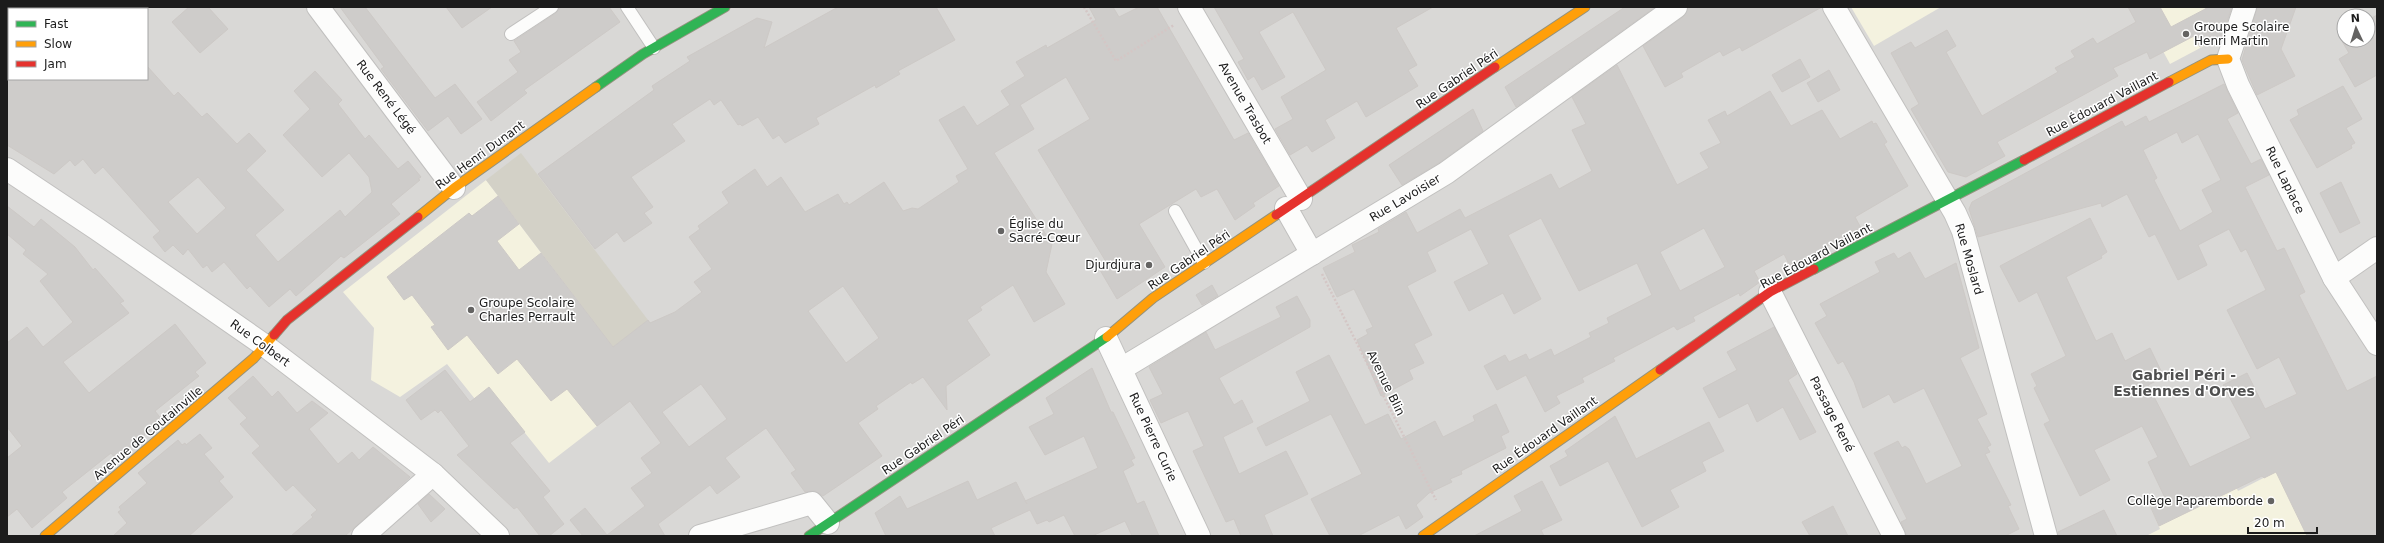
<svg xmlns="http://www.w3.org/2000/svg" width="2384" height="543" font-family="'DejaVu Sans',sans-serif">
<rect width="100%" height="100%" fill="#eae8e5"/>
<path fill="#d9d8d6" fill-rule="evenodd" d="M7,7H2377V536H7ZM9,9H147V79H9ZM2344,16H2368V40H2344Z"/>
<g fill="#f4f2df">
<path d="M1851,7H1941L1874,46Z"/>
<path d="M2139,7H2204L2221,37L2170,64Z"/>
<path d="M486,180L616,352L597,426L549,463L489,388L475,399L447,364L400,397L371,380L374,328L343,292Z"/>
<path d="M2283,468L2377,536H2146L2160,529L2151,508L2228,470L2238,491Z"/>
</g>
<path fill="#d3d1c7" d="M521,153L648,320L613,347L486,180Z"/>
<g fill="#ceccca" stroke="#cdc9c6" fill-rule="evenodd">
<path d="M189,7H208L228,29L200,53L172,22Z"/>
<path d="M340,7H365L435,98L455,84L482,119L461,134L448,116L428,131L381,69L384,67Z"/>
<path d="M446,7H492L462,28Z"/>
<path d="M561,7H609L620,22L524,90L527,93L491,121L477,102L518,72L509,60L521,52L514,41L556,13Z"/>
<path d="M838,7H936L955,40L898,71L900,74L876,88L875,85L816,118L819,124L785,143L779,135L773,139L758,117L742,126L740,124L738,125L721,100L714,105L710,99L672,124L685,141L631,177L653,207L644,213L652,223L624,242L617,232L595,249L538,174L654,90L652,86L690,61L687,57L757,18L772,22L764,48Z"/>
<path d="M1089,7H1113L1119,17L1139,7H1157L1234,140L1248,133L1279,186L1253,203L1255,206L1235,220L1217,189L1201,197L1196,189L1139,224L1165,267L1117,299L1100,270L1108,265L1038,150L1090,119L1066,77L1020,105L1034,129L994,153L1052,244L1046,272L1065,304L1034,322L1013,285L980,307L982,310L967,320L990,355L946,386L947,410L923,377L912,384L911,382L876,406L878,409L858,423L882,456L823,496L815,491L805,492L791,473L796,470L766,428L725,458L740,477L717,494L710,485L658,524L665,536H583L570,520L585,508L607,535L645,506L631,488L652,473L641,458L661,443L630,401L597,426L567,389L551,401L517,359L498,374L467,335L448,350L431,327L435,325L412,295L404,300L387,277L469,213L472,216L498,196L519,224L497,241L519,270L541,253L613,347L648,320L650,323L675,312L702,292L694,282L712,269L689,237L700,229L698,226L729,203L722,192L755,169L767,187L781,177L805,212L838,194L844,204L847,202L849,205L884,182L903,211L912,208L918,209L959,182L956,176L968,169L939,120L964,106L977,126L1010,105L1001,91L1025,76L1016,62L1046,45L1047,48L1096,20ZM843,286L879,338L846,363L808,311ZM701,384L727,419L689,447L662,412Z"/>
<path d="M1214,7H1433L1396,28L1417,65L1408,70L1418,86L1366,117L1357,101L1325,120L1335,138L1312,152L1307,145L1290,155L1275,129L1293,119L1281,97L1326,70L1293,12L1259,32L1285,77L1262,90L1254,76L1248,80L1238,62L1244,59Z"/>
<path d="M1625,7H1655L1516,107L1505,87Z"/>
<path d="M1688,7H1822L1742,51L1740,47L1723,56L1720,51L1681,73L1683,77L1665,87L1643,46L1683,17Z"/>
<path d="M2128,7H2160L2171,27L2209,7H2232L2222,36L2200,47L2194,36L2150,59L2147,52L2113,68L2118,76L1997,142L2005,156L1966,177L1948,172L1911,109L1919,104L1891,53L1911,42L1915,48L1947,30L1956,46L1946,52L1982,116L2058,72L2055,68L2075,57L2071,51L2093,38L2097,44L2136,22Z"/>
<path d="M2257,7H2296L2281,49L2295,76L2257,95L2242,60Z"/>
<path d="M2377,15V75L2355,87L2339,59L2349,53L2339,36L2344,33V40H2368V20Z"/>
<path d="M1800,59L1810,77L1782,92L1772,75Z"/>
<path d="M1617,65L1677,185L1709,168L1700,153L1721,143L1708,120L1725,111L1727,116L1770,91L1791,126L1822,110L1840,139L1872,121L1873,124L1876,123L1887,142L1884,144L1908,186L1855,217L1861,228L1790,266L1784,254L1754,271L1760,282L1740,296L1739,293L1693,317L1695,321L1677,330L1674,326L1613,358L1615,361L1582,378L1584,382L1556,396L1560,403L1545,412L1526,375L1497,390L1484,366L1505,355L1509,362L1526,354L1529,360L1551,349L1554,356L1591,337L1589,333L1609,323L1607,318L1652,295L1637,263L1579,291L1541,218L1508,235L1541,299L1514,314L1503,293L1469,311L1454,282L1489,264L1471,229L1427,252L1436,271L1407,286L1432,335L1414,344L1424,363L1409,370L1413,379L1381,396L1357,340L1368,334L1366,330L1373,327L1354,289L1337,297L1323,268L1355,252L1352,245L1379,232L1378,229L1406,212L1417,233L1460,209L1465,218L1551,174L1559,189L1592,171L1572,130L1586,124L1572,97ZM1704,228L1725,267L1680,291L1660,252Z"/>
<path d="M147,66L174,96L178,92L202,117L207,113L237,144L249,133L266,151L246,170L284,210L255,235L278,262L340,210L345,217L372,192L369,177L349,153L322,177L283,135L310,109L294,91L315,71L342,100L338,104L365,139L369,135L398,169L408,161L421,177L418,179L420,180L391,204L400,214L344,258L341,256L296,296L290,289L269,307L250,286L247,289L224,262L212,272L207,265L203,268L188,249L183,255L173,245L165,252L153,237L160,231L103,167L95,174L83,159L75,166L70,160L54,174L7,145V79H147ZM198,177L226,208L197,234L168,202Z"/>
<path d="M1829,70L1840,90L1818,102L1807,83Z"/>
<path d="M2224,84L2238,113L2227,119L2251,164L2261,159L2269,175L2245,187L2277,251L2284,248L2305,292L2299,295L2347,391L2377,376V536H2307L2276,472L2264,478L2262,476L2159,526L2151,508L2166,500L2148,462L2158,457L2142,426L2094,450L2110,480L2080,496L2044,424L2050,421L2034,388L2037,386L2031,374L2066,356L2037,292L2019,302L2000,266L2090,218L2107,252L2101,256L2102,258L2066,277L2096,341L2112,333L2125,361L2150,348L2164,377L2148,385L2190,467L2251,438L2223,385L2247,373L2265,409L2297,394L2279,357L2257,369L2227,310L2266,290L2246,249L2241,252L2229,229L2198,245L2207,265L2178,280L2155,234L2149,237L2127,194L2102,207L2101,203L1978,237L1969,209L1972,202L2122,121L2125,127L2146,116L2149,122ZM2177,132L2182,143L2198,134L2221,180L2202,190L2213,212L2180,231L2154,180L2157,178L2143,150Z"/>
<path d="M2343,86L2362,119L2346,128L2355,143L2351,145L2352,148L2317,168L2290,120L2299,115L2297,110Z"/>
<path d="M1473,109L1483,131L1439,163L1402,185L1389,165Z"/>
<path d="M2341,182L2360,223L2340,233L2320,193Z"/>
<path d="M7,206L34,227L41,219L75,247L93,270L95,268L124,301L120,303L129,313L63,362L89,393L175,324L206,363L195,372L199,376L155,411L162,420L121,455L115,458L111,453L62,492L67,498L32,528L17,509L7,517V458L22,446L7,427V343L27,327L43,347L73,322L40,281L48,274L23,254L26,250L7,234Z"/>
<path d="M1910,252L1925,279L1956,263L1979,348L1960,358L1987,414L1977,419L1991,445L1987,447L1990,452L1985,454L2011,505L2008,506L2019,529L2005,536H1907L1901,522L1907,519L1874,453L1898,441L1902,448L1905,446L1909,449L1926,484L1962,466L1924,388L1894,403L1889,394L1863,408L1854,382L1843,361L1838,364L1815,323L1827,316L1820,304L1880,272L1875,262L1894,253L1898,259Z"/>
<path d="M1212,285L1218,296L1202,305L1196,295Z"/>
<path d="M1297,296L1310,320V327L1219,378L1234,405L1242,400L1253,422L1223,437L1239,474L1286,451L1308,494L1264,515L1273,536H1241L1234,519L1226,522L1193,451L1204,446L1188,411L1161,423L1150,400L1163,394L1149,367L1206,332L1215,350L1281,317L1276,307Z"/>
<path d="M1774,327L1797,374L1788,380L1816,432L1800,440L1783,407L1757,422L1748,403L1719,418L1703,388L1737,370L1727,352Z"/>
<path d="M1329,355L1365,425L1388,414L1401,439L1435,421L1443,437L1475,421L1473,416L1496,404L1509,432L1501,436L1506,448L1461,471L1462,474L1450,479L1452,482L1429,493L1416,505L1423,517L1406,529L1399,515L1358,536H1330L1311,499L1362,474L1331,414L1266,446L1257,428L1310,401L1296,372Z"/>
<path d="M1092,368L1111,412H1113L1135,458L1131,460L1134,465L1123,471L1137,504L1144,501L1159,536H1132L1125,521L1092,536H1075L1064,515L1049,522L1047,520L1037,524L1030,510L991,528L995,536H886L875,513L900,496L907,509L968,481L977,500L1016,482L1027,504L1025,501L1098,468L1084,436L1045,455L1029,427L1054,414L1046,398Z"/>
<path d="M445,370L470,402L489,387L525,432L510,443L550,491L543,497L564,524L549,536H540L517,507L514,509L457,455L469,446L441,410L438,413L435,410L421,420L406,400Z"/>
<path d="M253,376L272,397L278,391L297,413L312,401L328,413L309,429L338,464L352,452L359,460L373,447L410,477L345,536H291L313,517L311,515L317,510L293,485L286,491L252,453L260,446L240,424L247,418L228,398Z"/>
<path d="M1615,416L1636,459L1709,422L1724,451L1702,462L1706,471L1670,490L1679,507L1642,527L1608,461L1560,486L1550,466L1568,456L1565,451Z"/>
<path d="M200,434L212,448L204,454L224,477L219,481L233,497L189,536H113L127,523L118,512L121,510L119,507L147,483L138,473L178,440L182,445L185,443L186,445Z"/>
<path d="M1542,481L1562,520L1541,530L1544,536H1474L1522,511L1514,496Z"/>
<path d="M429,494L445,509L431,522L418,504Z"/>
<path d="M1833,506L1848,536H1810L1802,522Z"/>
<path d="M2104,510L2117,536H2058V532Z"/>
</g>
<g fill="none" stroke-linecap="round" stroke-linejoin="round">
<g stroke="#c1c0bf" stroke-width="14">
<g id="lane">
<path d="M627,7L654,48"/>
<path d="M511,34L552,7"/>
<path d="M1175,211L1204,263"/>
</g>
</g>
<g stroke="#c1c0bf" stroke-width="24">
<g id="street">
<path d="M318,7L454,188"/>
<path d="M1189,7L1301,199"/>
<path d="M1834,7L1955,213L1963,231L2046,536"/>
<path d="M2245,7L2228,59L2238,85L2334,278L2377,344"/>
<path d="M7,169L97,229L264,345L433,474L498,536"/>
<path d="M1286,208L1312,254"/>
<path d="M2334,278L2377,248"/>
<path d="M1770,292L1894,536"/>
<path d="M1106,338L1199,536"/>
<path d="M1121,369L1446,173L1676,7"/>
<path d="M363,536L433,474"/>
<path d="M700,536L812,503L828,523"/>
</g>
</g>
<g stroke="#93927e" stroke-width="11">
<g id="fast">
<path d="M596,87L643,54L725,7"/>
<path d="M1814,269L2024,160"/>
<path d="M809,536L1107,337"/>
</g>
</g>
<g stroke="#93927e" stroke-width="11">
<g id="slow">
<path d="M1495,67L1585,7"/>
<path d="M2169,82L2211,60L2228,59"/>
<path d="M418,217L454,188L596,87"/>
<path d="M1107,337L1153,298L1276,215"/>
<path d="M45,536L254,358L274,335"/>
<path d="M1423,536L1660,370"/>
</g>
</g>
<g stroke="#93927e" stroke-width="11">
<g id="jam">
<path d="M2024,160L2169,82"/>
<path d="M1276,215L1495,67"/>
<path d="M274,335L287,320L418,217"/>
<path d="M1660,370L1770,292L1814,269"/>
</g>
</g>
<g stroke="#d4c6c5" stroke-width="2.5" stroke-dasharray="2 2" stroke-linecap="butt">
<path d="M1084,7L1116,61L1174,25"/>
<path d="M1322,274L1436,500"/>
</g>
<use href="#lane" stroke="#fcfcfb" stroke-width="12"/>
<use href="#street" stroke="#fcfcfb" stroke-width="22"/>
<use href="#fast" stroke="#30b455" stroke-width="9"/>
<use href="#slow" stroke="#ff9f0a" stroke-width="9"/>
<use href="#jam" stroke="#e5322d" stroke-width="9"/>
</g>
<g fill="#646362" stroke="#fff" stroke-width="1.5">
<circle cx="2186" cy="34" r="4"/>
<circle cx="1001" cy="231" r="4"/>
<circle cx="1149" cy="265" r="4"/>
<circle cx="471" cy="310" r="4"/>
<circle cx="2271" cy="501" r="4"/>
</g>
<g text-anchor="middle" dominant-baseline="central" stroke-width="3" stroke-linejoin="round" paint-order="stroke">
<g font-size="12" fill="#1c1c1c" stroke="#fff" text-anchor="start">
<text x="2194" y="27">Groupe Scolaire<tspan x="2194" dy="14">Henri Martin</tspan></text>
<text x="1009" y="224">Église du<tspan x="1009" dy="14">Sacré-Cœur</tspan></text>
<text x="1141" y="265" text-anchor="end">Djurdjura</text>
<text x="479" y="303">Groupe Scolaire<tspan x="479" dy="14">Charles Perrault</tspan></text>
<text x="2263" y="501" text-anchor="end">Collège Paparemborde</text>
</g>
<g font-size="12" fill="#1c1c1c" stroke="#fff">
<text transform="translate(1457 79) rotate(-34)">Rue Gabriel Péri</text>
<text transform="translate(386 97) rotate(53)">Rue René Légé</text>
<text transform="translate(1245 103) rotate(60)">Avenue Trasbot</text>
<text transform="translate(2102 104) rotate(-28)">Rue Édouard Vaillant</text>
<text transform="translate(480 155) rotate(-36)">Rue Henri Dunant</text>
<text transform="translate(2285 180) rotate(64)">Rue Laplace</text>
<text transform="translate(1405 198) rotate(-31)">Rue Lavoisier</text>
<text transform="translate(1816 256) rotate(-28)">Rue Édouard Vaillant</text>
<text transform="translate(1969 259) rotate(74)">Rue Moslard</text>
<text transform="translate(1189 260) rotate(-34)">Rue Gabriel Péri</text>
<text transform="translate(260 343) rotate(36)">Rue Colbert</text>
<text transform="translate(1386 383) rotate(64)">Avenue Blin</text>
<text transform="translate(1832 414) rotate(63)">Passage René</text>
<text transform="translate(148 433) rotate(-40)">Avenue de Coutainville</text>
<text transform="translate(1545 435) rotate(-35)">Rue Édouard Vaillant</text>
<text transform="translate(1153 437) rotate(65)">Rue Pierre Curie</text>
<text transform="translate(923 445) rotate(-34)">Rue Gabriel Péri</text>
</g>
<g font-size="14" font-weight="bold" fill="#4f4f4f" stroke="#fff">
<text x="2184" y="375">Gabriel Péri -<tspan x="2184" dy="16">Estiennes d'Orves</tspan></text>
</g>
</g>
<rect width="2384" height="543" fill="none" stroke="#1c1c1c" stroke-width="16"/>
<rect x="8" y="8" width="140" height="72" fill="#ffffff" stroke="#a4a4a4"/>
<rect x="16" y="21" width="20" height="6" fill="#30b455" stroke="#a4a4a4"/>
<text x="44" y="28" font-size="12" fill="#1c1c1c">Fast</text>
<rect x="16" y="41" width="20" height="6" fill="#ff9f0a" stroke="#a4a4a4"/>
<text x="44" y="48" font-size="12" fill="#1c1c1c">Slow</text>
<rect x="16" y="61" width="20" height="6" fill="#e5322d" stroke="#a4a4a4"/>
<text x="44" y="68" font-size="12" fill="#1c1c1c">Jam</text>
<g transform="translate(2356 28) rotate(356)"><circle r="19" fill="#ffffff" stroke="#a4a4a4"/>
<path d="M0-3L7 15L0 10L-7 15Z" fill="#646362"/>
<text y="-6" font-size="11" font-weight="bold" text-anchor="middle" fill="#1c1c1c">N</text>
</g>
<path d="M2248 527v6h69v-6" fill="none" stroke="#1c1c1c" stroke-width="2"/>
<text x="2254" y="527" font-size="12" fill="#1c1c1c" stroke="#ffffff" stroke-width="3" paint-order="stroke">20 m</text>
</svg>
